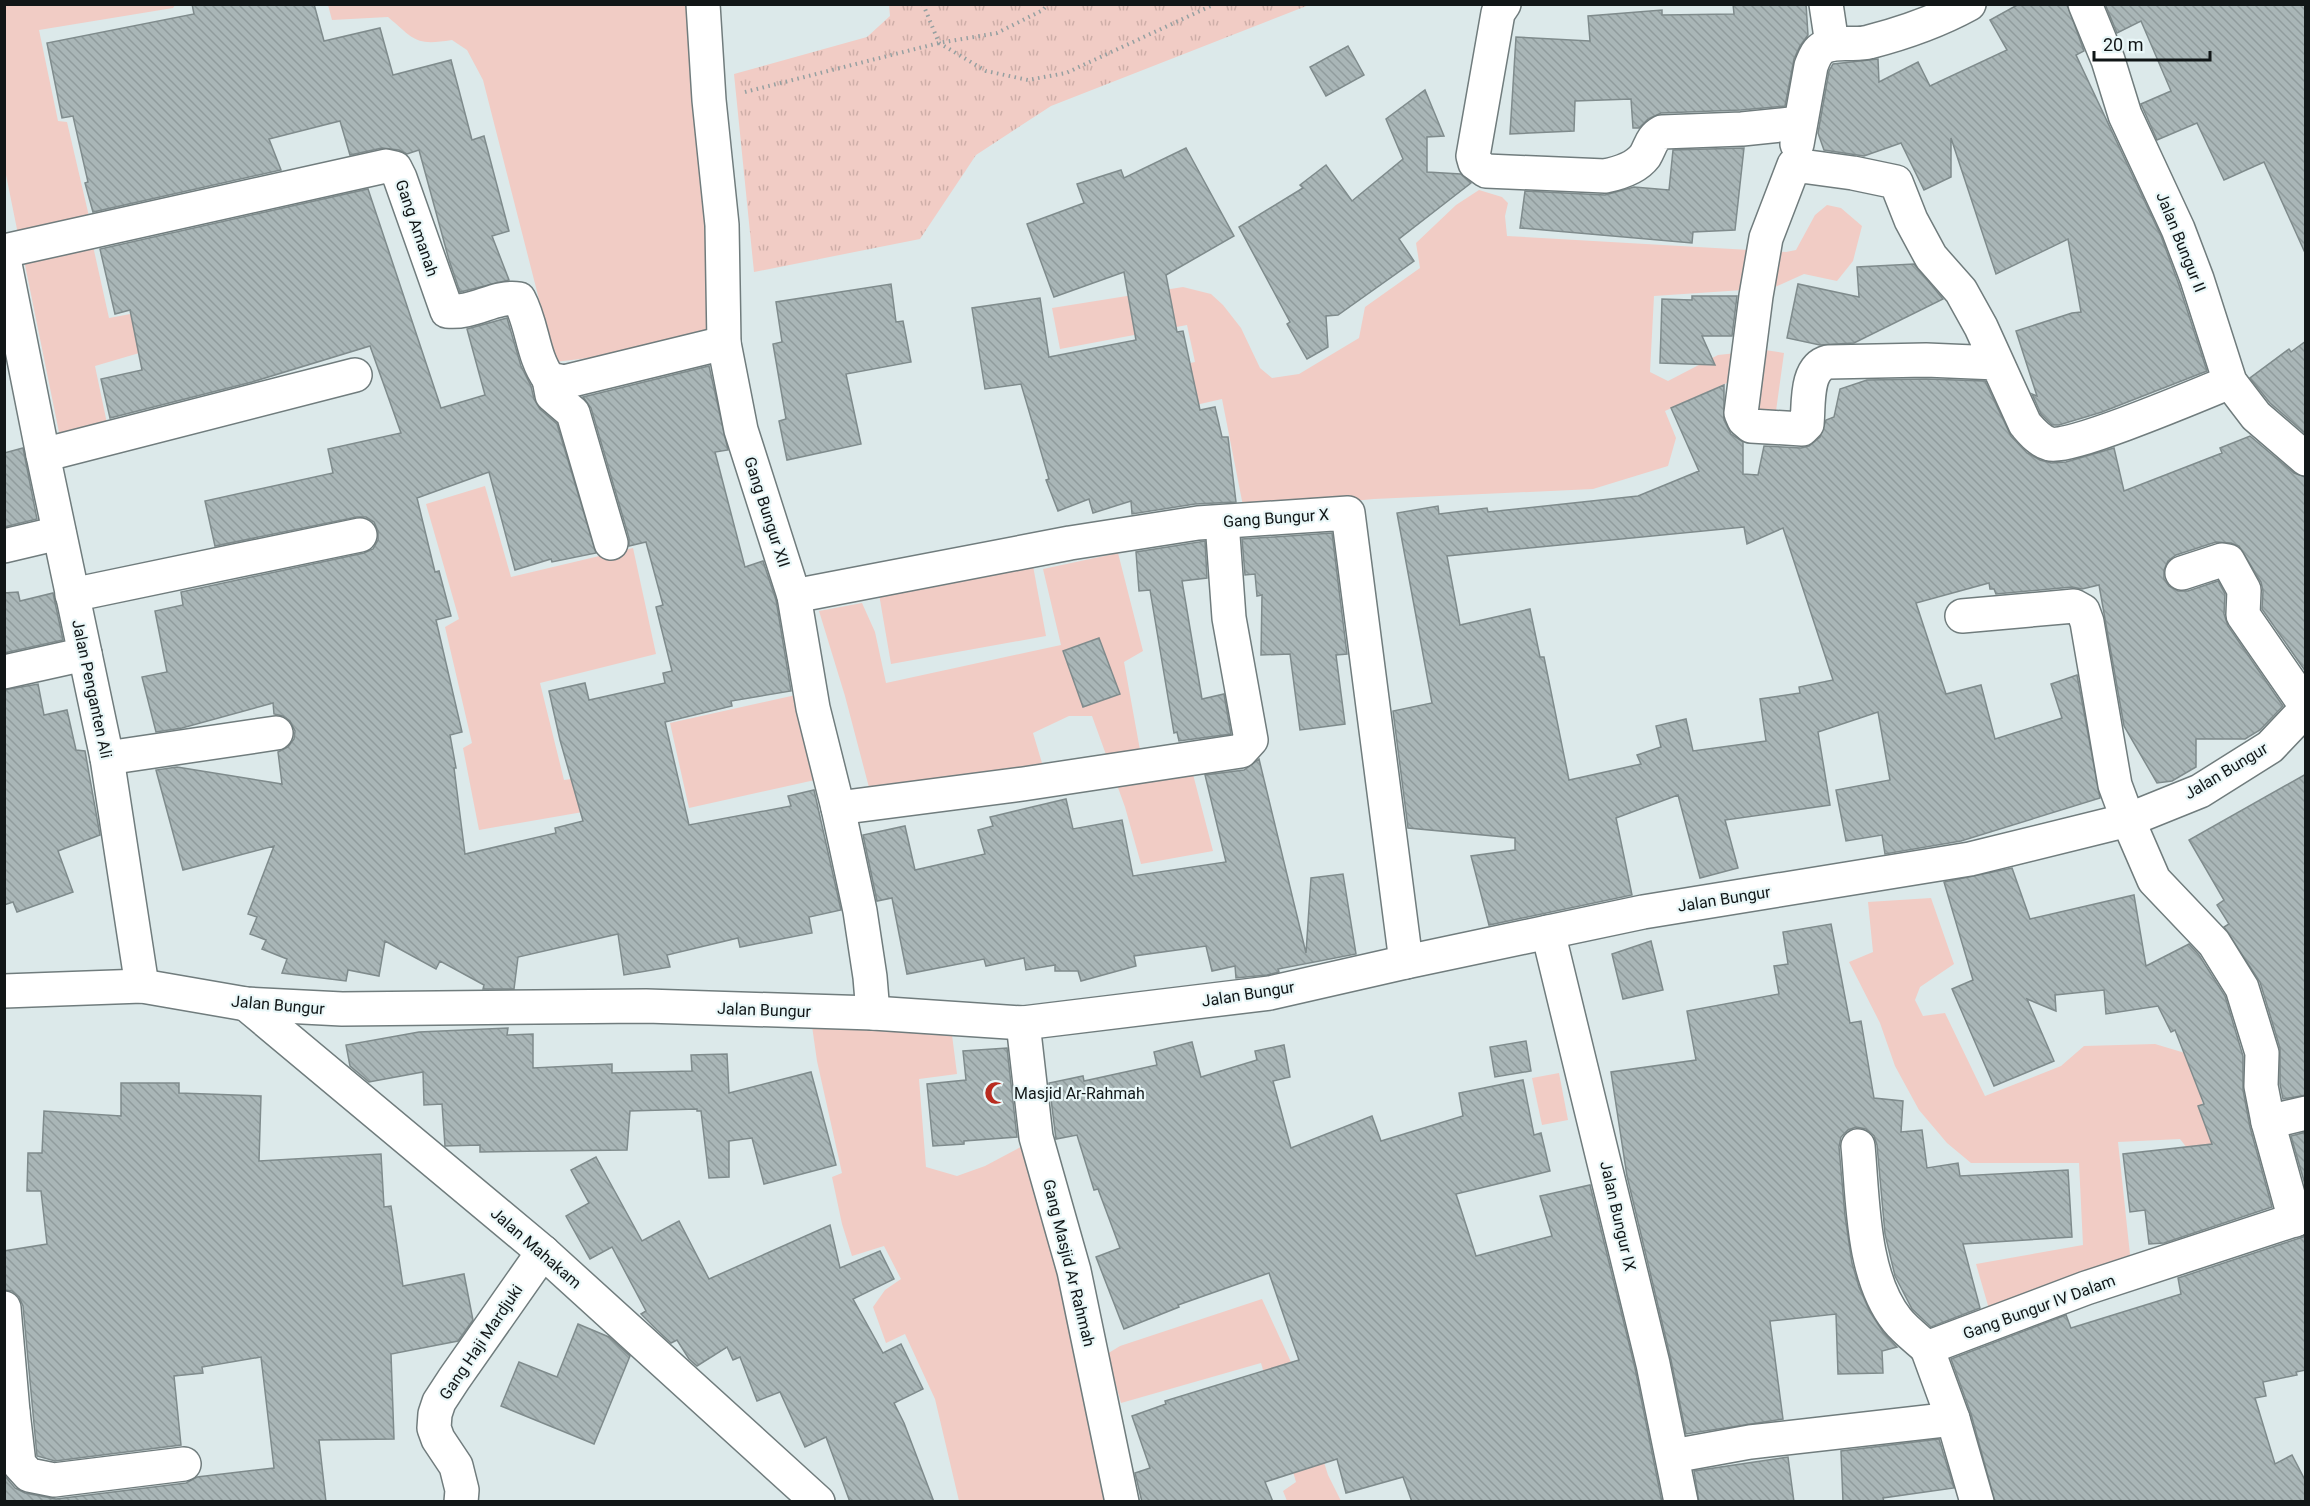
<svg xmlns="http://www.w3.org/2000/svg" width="2310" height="1506" font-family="Roboto,sans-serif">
<defs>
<pattern id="park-tufts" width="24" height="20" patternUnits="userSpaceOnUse" patternTransform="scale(1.5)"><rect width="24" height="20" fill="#f1ccc5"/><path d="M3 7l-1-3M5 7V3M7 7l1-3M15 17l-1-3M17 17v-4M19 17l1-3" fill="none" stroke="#ceaea8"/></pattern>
<pattern id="building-back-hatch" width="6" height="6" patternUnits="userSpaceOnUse" patternTransform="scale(1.5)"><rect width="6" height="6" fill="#a9b6b7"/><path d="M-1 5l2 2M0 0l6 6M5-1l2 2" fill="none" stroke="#909c9d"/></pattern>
</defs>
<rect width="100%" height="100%" fill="#dce9ea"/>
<g fill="#f1ccc5">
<path d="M4,5H175L173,8L39,30L58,121L67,122L91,225L20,244L5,170Z"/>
<path d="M328,5H690L714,290L712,332L697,345L555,362L483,80L467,50L452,40C415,46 415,40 388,17L332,20Z"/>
<path d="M1479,190L1502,197L1508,203L1505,216L1507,236L1786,252L1796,250L1815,215L1827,205L1841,208L1862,226L1853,261L1837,281L1804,274L1773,288L1654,296L1650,372L1668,381L1718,355L1765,350L1784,353L1776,411L1758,425L1738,378L1665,411L1676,438L1668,466L1593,489L1374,499L1244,511L1222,399L1156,414L1145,372L1195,362L1187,325L1060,349L1052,308L1183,287L1211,294L1223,305L1241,328L1260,368L1272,378L1299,374L1359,338L1365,307L1420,268L1416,243L1456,205Z"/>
<path d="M91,237L109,318L194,302L204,334L95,366L109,433L62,447L22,250Z"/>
<path d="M485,486L511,577L633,548L656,654L540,683L564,780L592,776L600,809L479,830L463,748L472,743L445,627L459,619L426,504Z"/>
<path d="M1118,553L1143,651L1124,662L1142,761L1189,759L1213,851L1141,864L1125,807L1092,716H1069L1033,733L1051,793L877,818L845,696L819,611L862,603L875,632L886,683L1061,645L1043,569Z"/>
<path d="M1033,566L1046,636L891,664L879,594Z"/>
<path d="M805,693L824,778L689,808L670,723Z"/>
<path d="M1931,898L1954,964L1920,987L1915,1000L1923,1016L1945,1013L1985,1096L2061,1066L2084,1046L2155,1044L2185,1053L2196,1079L2215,1151L2195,1158L2180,1139L2118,1142L2131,1264L1989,1309L1976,1264L2083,1245L2079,1163H1971L1947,1143L1919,1110L1895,1066L1880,1023L1849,962L1873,952L1868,902Z"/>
<path d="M812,1026L951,1027L957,1074L919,1079L926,1167L957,1176L985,1166L1032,1141L1106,1501H959L935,1399L905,1334L886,1343L873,1307L885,1290L901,1279L884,1246L852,1256L842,1224L832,1177L842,1173L817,1061Z"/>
<path d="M1559,1073L1568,1120L1542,1125L1532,1078Z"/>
<path d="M1262,1299L1296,1373L1328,1475L1341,1501H1287L1283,1491L1296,1482L1261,1363L1121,1403L1107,1354L1120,1346Z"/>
</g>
<path fill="url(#park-tufts)" d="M889,5V4L1309,5L1051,106L976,155L920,239L754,272L734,74L867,37L890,16Z"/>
<g fill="url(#building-back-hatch)" stroke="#7f8b8c" stroke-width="1.5" fill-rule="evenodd">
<path d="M192,4H314L324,41L380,28L393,75L451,60L472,140L484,136L509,231L492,236L509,280L460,292L449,260L419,150L407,154L399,150L382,148L350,155L340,121L269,139L281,170L93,212L85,183L88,182L73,116L62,118L47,43L194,14Z"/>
<path d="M1733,4H1806L1808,35L1800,46L1794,59L1785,106L1741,110L1661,113L1648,119L1639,128H1633L1631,99L1575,101L1574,131L1510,134L1516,37L1590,41L1588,16L1662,10V15L1734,14Z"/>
<path d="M2019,4H2067L2084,51L2076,55L2161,236L2179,285L2207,371L2102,412L2059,425H2052L2041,414L2032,394L2037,396L2016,331L2072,313L2081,312L2068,239L1996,274L1951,138V177L1924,190L1901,143L1864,156L1824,150L1818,133L1829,71L1833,64L1878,59L1879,82L1918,62L1930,86L2007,50L1990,20Z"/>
<path d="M2105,4H2306V255L2264,162L2224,180L2197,123L2157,140L2141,104L2171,91L2141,21L2117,33Z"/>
<path d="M1348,46L1364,75L1326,96L1310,67Z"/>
<path d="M1425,90L1444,136L1427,137V172L1461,174L1471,183L1399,239L1414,261L1338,315L1326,316L1328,347L1307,359L1287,324L1290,322L1239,227L1303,188L1300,185L1326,165L1352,201L1403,159L1386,119Z"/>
<path d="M1186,148L1234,236L1166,275L1177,332L1183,331L1200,410L1215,407L1222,437H1228L1236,502L1195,504L1132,514L1131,501L1093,513L1089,499L1058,511L1046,480L1049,479L1021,384L985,389L972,308L1040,298L1049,357L1136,340L1124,272L1054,297L1027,224L1084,203L1077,184L1121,170L1124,178Z"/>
<path d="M1744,148L1735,230L1693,232L1692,243L1520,228L1525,191L1605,195L1634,187L1669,190L1673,150Z"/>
<path d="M368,189L441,408L485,395L467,329L507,318L521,366L531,386L534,399L540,409L557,424L596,553L552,562L551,559L515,570L489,472L417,498L435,572L439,571L451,616L436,620L462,732L450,735L456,768H454L465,854L556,833L555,828L583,821L560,740L549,691L585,683L589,700L665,683L663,673L672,671L656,607L663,605L646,542L629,546V538L591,408L583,397L709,366L728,450L715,452L745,567L763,561L776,600L791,691L731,701L732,706L665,722L689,825L791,806L788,796L814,790L841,910L809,917L812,933L740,947L738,938L667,955L670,967L624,975L618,934L518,957L514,989H483L484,985L440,961L436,969L385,941L379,976L348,970L346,981L282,973L287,959L262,949L266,940L250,934L257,917L248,914L274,846L183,870L156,770L177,767L282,784L278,752L288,747L294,739L295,731L290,721L283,716L274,714L273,703L182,728L156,732L142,677L167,672L155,611L183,605L181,592L364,553L373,549L378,540V531L374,522L366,517H357L215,546L205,501L333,473L328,449L401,433L370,346L252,382L110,418L101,379L142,370L130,310L115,314L100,249Z"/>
<path d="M1914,264L1943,299L1854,343L1820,345L1787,338L1798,284L1859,297L1857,267Z"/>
<path d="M891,284L896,322L903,321L911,362L846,374L861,444L787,460L779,421L786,419L773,344L782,342L776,302Z"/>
<path d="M1692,296H1737L1732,336H1702L1715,365L1660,363L1662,299L1692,300Z"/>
<path d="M2306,341V434L2270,403L2250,378L2289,349L2291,352Z"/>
<path d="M1926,379L1985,381L2011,436L2027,453L2040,460L2051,463L2066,462L2114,448L2124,491L2222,453L2220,448L2250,436L2294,473L2306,477V672L2262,609L2263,591L2261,582L2239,546L2231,543L2216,542L2176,555L2168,561L2164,570V579L2169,586L2178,591H2188L2218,581L2225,594L2224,614L2228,626L2283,706L2260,730L2245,739H2196V767L2172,781L2157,783L2124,726L2099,585L2082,589L2072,587L1996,594L1994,589H1990L1989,583L1916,603L1946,694L1981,685L1995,739L2062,718L2051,684L2077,675L2100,798L1961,841L1885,854L1882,835L1846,841L1836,790L1890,780L1878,712L1818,732L1830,805L1725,820L1738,868L1700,878L1678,795L1616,818L1632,895L1489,925L1471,856L1515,850V838L1408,828L1393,711L1432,703L1397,513L1438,506L1439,514L1487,508L1488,512L1638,496L1699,471L1671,408L1724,385V420L1731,434L1743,442V474L1758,475L1764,446L1801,448L1809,446L1820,437L1826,420L1834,417L1840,389L1867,380ZM1744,527L1747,544L1783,528L1833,680L1799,687L1800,693L1760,699L1766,741L1693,751L1686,719L1656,726L1661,747L1637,755L1641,764L1569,780L1544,657H1540L1530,609L1460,625L1447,556Z"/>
<path d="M23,448L37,519L4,527V453Z"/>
<path d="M1332,533L1347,654L1336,655L1345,724L1300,730L1290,654L1261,655L1262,595L1257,596L1255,574L1245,575L1242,539Z"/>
<path d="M1205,541L1207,578L1182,581L1202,699L1224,694L1231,734L1179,741L1177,732L1174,733L1150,590L1139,591L1136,552Z"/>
<path d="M18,592L20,601L53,593L63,640L4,653V593Z"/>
<path d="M1099,638L1120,694L1083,707L1063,651Z"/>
<path d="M38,684L44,715L67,710L76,750L85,751L100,835L58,851L73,892L17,912L13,902L4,905V690Z"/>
<path d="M1259,759L1306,953L1311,878L1343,874L1356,954L1278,969L1279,972L1267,975L1236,978L1235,966L1212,971L1206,946L1134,956L1136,966L1081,981L1078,971H1055V965L1026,970L1024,958L986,966L984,959L907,974L892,898L877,901L863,835L905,826L915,870L985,854L978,830L993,826L990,817L1066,799L1073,829L1122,820L1133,876L1226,862L1205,775L1244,770Z"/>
<path d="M2306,774V1095L2283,1099L2280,1084V1048L2260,982L2224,927L2229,924L2217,905L2224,900L2189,840Z"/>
<path d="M2012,868L2030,919L2134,895L2146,966L2189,944L2199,955L2225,996L2243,1056V1090L2250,1127L2272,1207L2164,1243L2149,1244L2145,1210L2130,1212L2123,1154L2212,1144L2198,1106L2204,1104L2175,1030L2171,1032L2158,1006L2106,1014L2104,990L2055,995L2056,1011L2027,999L2054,1061L1994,1086L1952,989L1973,980L1944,882Z"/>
<path d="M1831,924L1850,1023L1861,1021L1874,1098L1903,1101L1901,1132L1922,1130L1927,1168L1958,1163L1960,1176L2068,1170L2072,1237L1963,1244L1980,1308L1931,1327L1912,1309L1895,1276L1885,1234L1877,1145L1874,1136L1866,1129L1856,1127L1848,1130L1841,1137L1839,1147L1845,1216L1852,1263L1859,1287L1870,1312L1883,1332L1897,1347L1882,1351L1883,1373L1838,1374L1836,1314L1770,1321L1783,1419L1686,1434L1671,1360L1627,1176L1611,1072L1696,1060L1687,1011L1779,994L1774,966L1788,964L1783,932Z"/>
<path d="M1651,941L1663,990L1623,999L1612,954Z"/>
<path d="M508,1028L507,1035L533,1034V1068L612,1064V1073L692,1071L691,1055L727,1054L729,1093L811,1072L836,1165L764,1184L752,1138L729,1141V1177L709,1178L701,1111H697V1109L630,1111L627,1150L480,1152V1145L445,1146L442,1104L424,1105L423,1072L369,1082L350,1066L346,1045L419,1032Z"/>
<path d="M1526,1041L1531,1071L1495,1077L1490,1047Z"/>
<path d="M1192,1042L1201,1077L1257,1060L1255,1051L1284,1045L1290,1077L1273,1081L1291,1148L1372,1116L1381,1141L1463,1116L1459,1093L1523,1080L1534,1135L1541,1133L1550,1171L1456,1194L1476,1256L1552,1236L1540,1196L1590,1185L1635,1368L1662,1502H1412L1403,1477L1346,1493L1337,1459L1265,1482L1273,1502H1142L1135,1473L1150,1468L1132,1416L1166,1404L1165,1401L1299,1360L1269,1273L1178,1305L1179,1307L1124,1329L1096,1257L1120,1248L1098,1189L1094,1190L1077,1135L1056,1139L1049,1083L1083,1076L1084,1081L1157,1065L1154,1052Z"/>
<path d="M1007,1048L1017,1137L964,1141V1144L933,1146L927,1084L966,1080L963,1051Z"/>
<path d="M121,1083H179V1093L261,1096L259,1161L381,1154L384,1207L391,1206L403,1286L464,1274L473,1320L458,1341L391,1354L394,1439L319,1440L326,1502H4V1475L15,1488L25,1493L56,1499L186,1483L197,1477L274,1468L261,1357L202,1367L203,1373L174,1376L181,1445L55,1461L37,1456L23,1306L19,1297L12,1291L4,1290V1251L47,1244L41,1191H27L28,1153H42L44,1111L121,1116Z"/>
<path d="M2306,1132V1188L2291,1136Z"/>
<path d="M596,1157L642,1241L679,1221L709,1279L830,1225L840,1268L880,1251L894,1279L853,1299L883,1353L901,1344L923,1389L894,1403L904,1423L934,1502H850L826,1437L805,1447L780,1392L757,1401L740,1357L733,1360L727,1347L697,1366L689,1359L677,1340L671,1343L657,1330L641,1314L646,1311L612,1247L590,1259L566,1216L589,1203L571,1170Z"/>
<path d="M2306,1236V1370L2296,1372L2297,1375L2263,1382L2266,1396L2255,1398L2275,1464L2292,1455L2306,1482V1502H1995L1971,1414L1951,1359L2066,1315L2071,1328L2181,1294L2178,1278Z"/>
<path d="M578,1324L609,1337L630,1356L594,1444L501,1406L519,1362L557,1377Z"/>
<path d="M1939,1439L1954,1488L1883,1498L1884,1502H1843L1841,1451Z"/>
<path d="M1788,1457L1794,1502H1699L1694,1471Z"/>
</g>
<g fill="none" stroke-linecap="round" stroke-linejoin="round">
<g stroke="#707c7d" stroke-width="36">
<g id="street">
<path d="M703,4L709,100L722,225L724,343L741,430L794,596L813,708L838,808L860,911L870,977L873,1013"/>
<path d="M1504,4L1498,13L1473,156L1475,163L1486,171L1605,176C1620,173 1636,168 1645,156C1651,146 1651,138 1662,132L1742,129L1800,123"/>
<path d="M1826,4L1832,44"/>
<path d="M2085,4L2108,60L2125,115L2178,229L2197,279L2230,382L2256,416L2306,459"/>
<path d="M1797,144L1811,66C1814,59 1816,51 1824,47C1837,40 1855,46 1869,42C1904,33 1938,21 1969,4"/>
<path d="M4,251L386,166L395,168L400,178L447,311C474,314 495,295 519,299C533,325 532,356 549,379L564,382L724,343"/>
<path d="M1997,363L1926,360L1828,362C1805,368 1809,404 1807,424L1802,429L1751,426L1744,420L1741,413L1756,296L1766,238L1794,165L1853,173L1896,182L1911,220L1931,257L1961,291L1981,327L2025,424C2032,432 2039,441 2050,444C2069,450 2203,393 2230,382"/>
<path d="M549,379L552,395L573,413L611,543"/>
<path d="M43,455L355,375"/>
<path d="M4,546L59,533"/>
<path d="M2182,573L2222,560L2228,561L2244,590L2243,615L2306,706"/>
<path d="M72,595L360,535"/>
<path d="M794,596L1070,543L1198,523L1348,513L1406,962"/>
<path d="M1962,616L2074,606L2083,611L2087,622L2115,785L2128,820L2154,880L2214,943L2242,988L2262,1053L2261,1086L2268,1122L2306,1113"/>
<path d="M4,672L85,654"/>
<path d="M107,758L276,733"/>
<path d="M838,808L1023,784L1241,751L1251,740L1229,618L1222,522"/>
<path d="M1548,932L1653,1364L1681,1502"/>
<path d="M246,1004L543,1252L818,1502"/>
<path d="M1023,1023L1036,1137L1074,1271L1122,1502"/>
<path d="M2268,1122L2295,1220"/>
<path d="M1858,1146C1863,1200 1862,1276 1897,1320C1905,1330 1917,1339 1927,1348"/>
<path d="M4,1308L13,1412H4"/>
<path d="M13,1412L19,1464L29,1475L54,1480L184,1464"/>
<path d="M1673,1456L1750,1442L1953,1419"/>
<path d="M461,1502L462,1490L456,1466L438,1439L434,1428L435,1414L439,1402L454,1379L543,1252"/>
<path d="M1977,1502L1953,1419L1927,1348L2086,1288L2306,1216"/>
</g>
</g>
<g stroke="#707c7d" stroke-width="36">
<g id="secondary">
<path d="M4,259L43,455L107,758L142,986"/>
<path d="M4,991L142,986L246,1004L342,1009L646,1006L873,1013L1023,1023L1270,993L1406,962L1643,912L1970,859L2128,820L2200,791L2270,747L2306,709"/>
</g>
</g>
<g stroke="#96a0a1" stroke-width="4" stroke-dasharray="1.5 4.5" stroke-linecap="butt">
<path d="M923,4L939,43L986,71L1028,80L1066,73L1215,4"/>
<path d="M745,92L939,43L997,33L1043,10L1048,4"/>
</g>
<use href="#street" stroke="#fff" stroke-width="33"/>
<use href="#secondary" stroke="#fff" stroke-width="33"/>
</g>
<defs>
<g id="mosque-bare" transform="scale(1.8)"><path d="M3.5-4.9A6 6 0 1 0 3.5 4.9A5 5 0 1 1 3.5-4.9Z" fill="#b82b1f" stroke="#e9f7f8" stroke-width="2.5" paint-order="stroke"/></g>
</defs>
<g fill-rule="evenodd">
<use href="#mosque-bare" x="996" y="1093"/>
</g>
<g text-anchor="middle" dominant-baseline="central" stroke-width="4.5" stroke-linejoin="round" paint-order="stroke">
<g font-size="16" fill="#111617" stroke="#e9f7f8">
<text transform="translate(417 228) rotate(71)">Gang Amanah</text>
<text transform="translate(2181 242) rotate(68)">Jalan Bungur II</text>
<text transform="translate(767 512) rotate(72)">Gang Bungur XII</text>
<text transform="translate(1276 518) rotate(-4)">Gang Bungur X</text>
<text transform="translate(92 689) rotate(78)">Jalan Penganten Ali</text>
<text transform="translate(2226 771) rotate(-31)">Jalan Bungur</text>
<text transform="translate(1724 899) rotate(-9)">Jalan Bungur</text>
<text transform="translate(1248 994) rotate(-9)">Jalan Bungur</text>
<text transform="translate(278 1005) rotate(5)">Jalan Bungur</text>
<text transform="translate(764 1010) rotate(2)">Jalan Bungur</text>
<text transform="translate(1618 1216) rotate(77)">Jalan Bungur IX</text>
<text transform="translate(536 1248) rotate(41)">Jalan Mahakam</text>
<text transform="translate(1069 1263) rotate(76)">Gang Masjid Ar Rahmah</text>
<text transform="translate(2039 1307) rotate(-20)">Gang Bungur IV Dalam</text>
<text transform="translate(481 1342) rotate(-56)">Gang Haji Mardjuki</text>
</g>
<g font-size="16" fill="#111617" stroke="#e9f7f8" text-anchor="start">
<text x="1014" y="1093">Masjid Ar-Rahmah</text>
</g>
</g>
<rect width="2310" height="1506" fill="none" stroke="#111617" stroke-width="12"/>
<path d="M2094 51v9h116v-9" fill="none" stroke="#111617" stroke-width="3"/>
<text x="2103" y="51" font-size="18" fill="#111617" stroke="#e9f7f8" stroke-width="4.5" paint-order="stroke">20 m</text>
</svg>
